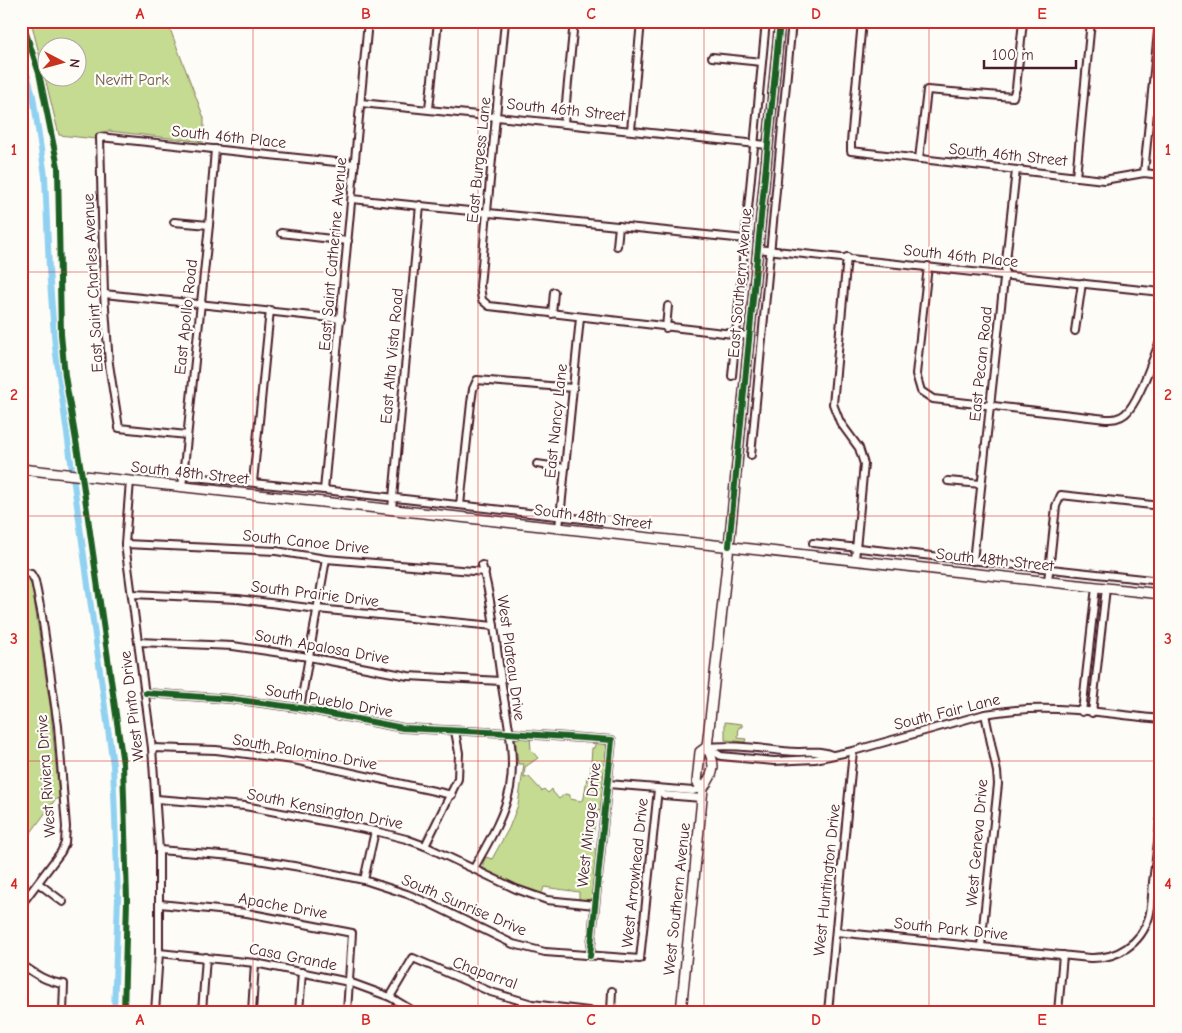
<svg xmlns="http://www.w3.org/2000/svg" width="1182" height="1033" font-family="'Comic Neue',sans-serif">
<rect width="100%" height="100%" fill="#fdfcf7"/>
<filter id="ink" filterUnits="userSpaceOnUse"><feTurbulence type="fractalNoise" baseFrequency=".02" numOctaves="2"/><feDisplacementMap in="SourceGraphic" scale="10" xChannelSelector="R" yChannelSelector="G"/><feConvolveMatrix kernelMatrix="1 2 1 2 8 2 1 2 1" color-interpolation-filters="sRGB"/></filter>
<g filter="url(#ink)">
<g fill="#c4db91" stroke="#877d5e" fill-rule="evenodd">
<path d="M31,21H167L204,118V142L109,131L101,132L96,139L59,135ZM48,48H78V78H48Z"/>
<path d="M21,578L28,579L32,586L51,712L59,798L55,800L21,846Z"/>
<path d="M725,722L742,724V727H739L738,738L746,739L745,742L725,740Z"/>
<path d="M515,736L530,737L531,750L538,758L525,767L524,778L529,777L542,791L544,789L548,793L552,789L553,792L559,799L565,794L570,795V799L581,801L584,798L587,777H590L592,748H594L596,742L604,743L607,746L601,810L596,811L592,848L598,850L593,894L590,900H579V892L544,887L542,893C525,887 495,880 483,867V863L486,857L492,859L509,828L518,805L524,764H518Z"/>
</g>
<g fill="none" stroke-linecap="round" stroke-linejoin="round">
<path stroke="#90d1f1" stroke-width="6" d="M21,51L33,96L45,176L49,269L55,347L113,765L118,897L114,1012"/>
<g stroke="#4a1f2b" stroke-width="10">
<g id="street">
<path d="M505,21L480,286L482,300L489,306L750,336"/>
<path d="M862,21L851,142V151L1104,180L1144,173L1161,175"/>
<path d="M932,21H944"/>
<path d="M712,57L762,62"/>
<path d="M361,103L767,145"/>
<path d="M429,109L438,21"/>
<path d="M564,123L574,21"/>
<path d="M631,130L641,21"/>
<path d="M919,159L927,90L1013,97L1016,88L1023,21"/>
<path d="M1144,173L1159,21"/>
<path d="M1076,177L1091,21"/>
<path d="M352,199L745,239"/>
<path d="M174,222L209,225"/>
<path d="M281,233L348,241"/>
<path d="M617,246L619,226"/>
<path d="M757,249L1161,292"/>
<path d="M847,257L833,404L840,422L859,448L864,464L855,560"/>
<path d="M928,266L916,374L921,391L933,399L1106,419C1113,419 1119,419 1125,414C1139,403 1153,357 1161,339"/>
<path d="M104,294L341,319"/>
<path d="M552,314L554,292"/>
<path d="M666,328L668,306"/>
<path d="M1075,331L1082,283"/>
<path d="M732,376L766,21"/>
<path d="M187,435L119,428L109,364L104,294L100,137L355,164"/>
<path d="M751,455L792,21"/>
<path d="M537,464L565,468"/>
<path d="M183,476L324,490L601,521"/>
<path d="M130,481L125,544L152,748L159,850V953L155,1012"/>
<path d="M948,481L981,484"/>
<path d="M253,482L270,310"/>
<path d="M182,487L209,225L215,149"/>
<path d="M324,490L368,21"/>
<path d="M460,505L471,403L473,389L477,380L573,388"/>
<path d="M392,509L420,205"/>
<path d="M559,528L580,318"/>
<path d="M813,543L1161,581"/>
<path d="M125,544L276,551L326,559L485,572"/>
<path d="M973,561L1016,170"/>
<path d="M21,572L31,574L35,581L42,616L58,726L66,827L65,843L61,852L21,905"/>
<path d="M1048,581L1056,506L1061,495L1161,506"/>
<path d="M132,594L238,599L317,609L494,626"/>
<path d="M138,642L233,646L309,657L408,676L501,681"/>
<path d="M146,693L231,699L300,708L403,728L508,733L612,740L590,956"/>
<path d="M300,708L326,559"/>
<path d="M1082,712L1096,587"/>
<path d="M1092,713L1106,588"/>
<path d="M707,747L721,756L774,761L815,759L853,751L985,714C999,712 1014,710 1028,709C1072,707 1117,715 1161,719"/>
<path d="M707,747C737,744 767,750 797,752C809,752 821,750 832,755"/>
<path d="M152,748L216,750L294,760L452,795"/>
<path d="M608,784L693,791L703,788"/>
<path d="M658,789L664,795L702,798"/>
<path d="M156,799L245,806L375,831L406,839L425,846L516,889L547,900L595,905"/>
<path d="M425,846L458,779L459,753L455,731"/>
<path d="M159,850L233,856L306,868L364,880L407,894L431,904L513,944L545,952L640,959L658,789"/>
<path d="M474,868C488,843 504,817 510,788C516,755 507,719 502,686C496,646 493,604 482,565"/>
<path d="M364,880L375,831"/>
<path d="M38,883L63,902"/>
<path d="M160,904L247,913L352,933L347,1012"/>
<path d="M836,932L1090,958C1117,959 1141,944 1149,917C1152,906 1152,894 1153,882C1156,859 1159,836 1161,813"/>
<path d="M981,946L998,784L997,772L985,714"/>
<path d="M159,953L255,963L349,982L390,997L415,1012"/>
<path d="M21,964C35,974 46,982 64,984L63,1012"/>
<path d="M390,997L413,958L491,992L532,1004L596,1012"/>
<path d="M202,1012L206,957"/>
<path d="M252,1012L255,963"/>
<path d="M299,1012L302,972"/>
<path d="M611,1012L612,991"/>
<path d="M828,1012L853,751"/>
<path d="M1058,1012L1063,955"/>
</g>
</g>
<g stroke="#4a1f2b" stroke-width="12">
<g id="secondary">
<path d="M21,469L1161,594"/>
<path d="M703,788L697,782L700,752L707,747"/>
<path d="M681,1012L703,788C715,773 716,764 707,747L729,546L780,21"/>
</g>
</g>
<use href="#street" stroke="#fdfcf7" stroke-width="6"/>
<use href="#secondary" stroke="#fdfcf7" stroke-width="9"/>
<g stroke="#fdfcf7" stroke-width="9">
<g id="cycleway">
<path d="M22,21L39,73L58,167L61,334L65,376L82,476L123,764L127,900L124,1012"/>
<path d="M729,546L780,21"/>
<path d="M146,693L231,699L300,708L403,728L508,733L612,740L590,956"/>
</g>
</g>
<use href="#cycleway" stroke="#1b5e20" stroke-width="6"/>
</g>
</g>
<path fill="none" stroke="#d62828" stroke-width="1" stroke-opacity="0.55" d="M253,21V1012M478,21V1012M704,21V1012M929,21V1012M21,272H1161M21,516H1161M21,761H1161"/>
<g text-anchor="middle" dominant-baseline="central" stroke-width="4.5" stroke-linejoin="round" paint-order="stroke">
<g font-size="16" fill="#6f574a" stroke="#fdfcf7">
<text x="132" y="80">Nevitt Park</text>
</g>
<g font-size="16" fill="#4a1f2b" stroke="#fdfcf7">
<text transform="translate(566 110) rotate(6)">South 46th Street</text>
<text transform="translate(229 137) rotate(6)">South 46th Place</text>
<text transform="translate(1008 155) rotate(6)">South 46th Street</text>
<text transform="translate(479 160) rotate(-84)">East Burgess Lane</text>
<text transform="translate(333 254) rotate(-85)">East Saint Catherine Avenue</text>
<text transform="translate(961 256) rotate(6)">South 46th Place</text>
<text transform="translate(93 283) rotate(-93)">East Saint Charles Avenue</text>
<text transform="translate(740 283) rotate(-85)">East Southern Avenue</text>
<text transform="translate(186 317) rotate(-84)">East Apollo Road</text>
<text transform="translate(392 356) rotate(-85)">East Alta Vista Road</text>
<text transform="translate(981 364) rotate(-84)">East Pecan Road</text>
<text transform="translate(556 421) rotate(-84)">East Nancy Lane</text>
<text transform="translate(190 473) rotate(6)">South 48th Street</text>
<text transform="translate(593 517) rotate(7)">South 48th Street</text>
<text transform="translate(306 542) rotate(6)">South Canoe Drive</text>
<text transform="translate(995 560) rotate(6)">South 48th Street</text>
<text transform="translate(315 594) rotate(7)">South Prairie Drive</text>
<text transform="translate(322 647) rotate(10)">South Apalosa Drive</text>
<text transform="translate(511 658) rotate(82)">West Plateau Drive</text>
<text transform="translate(329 701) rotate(10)">South Pueblo Drive</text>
<text transform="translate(132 706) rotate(-97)">West Pinto Drive</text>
<text transform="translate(947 712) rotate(-14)">South Fair Lane</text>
<text transform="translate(305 752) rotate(10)">South Palomino Drive</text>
<text transform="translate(46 776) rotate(-94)">West Riviera Drive</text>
<text transform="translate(325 809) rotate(11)">South Kensington Drive</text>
<text transform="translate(589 825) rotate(-84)">West Mirage Drive</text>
<text transform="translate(977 843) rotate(-85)">West Geneva Drive</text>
<text transform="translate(635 873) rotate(-84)">West Arrowhead Drive</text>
<text transform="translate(827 880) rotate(-84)">West Huntington Drive</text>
<text transform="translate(677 899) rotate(-84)">West Southern Avenue</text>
<text transform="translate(464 905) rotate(23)">South Sunrise Drive</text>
<text transform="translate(283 906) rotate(10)">Apache Drive</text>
<text transform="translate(951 929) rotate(6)">South Park Drive</text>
<text transform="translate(293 957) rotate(11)">Casa Grande</text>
<text transform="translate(485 973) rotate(20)">Chaparral</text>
</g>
</g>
<rect width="1182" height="1033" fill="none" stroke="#fdfcf7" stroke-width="55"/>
<g transform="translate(62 62) rotate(96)"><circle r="24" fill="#fdfcf7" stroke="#b5a4a5"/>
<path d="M0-4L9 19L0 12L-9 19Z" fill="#c8321e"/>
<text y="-8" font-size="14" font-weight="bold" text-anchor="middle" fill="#4a1f2b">N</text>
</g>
<path d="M984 60v8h92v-8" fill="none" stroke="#4a1f2b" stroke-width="2.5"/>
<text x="992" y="60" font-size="15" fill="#4a1f2b" stroke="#fdfcf7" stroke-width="4" paint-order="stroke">100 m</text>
<rect x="28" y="28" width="1126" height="978" fill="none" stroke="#d62828" stroke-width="2"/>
<g font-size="16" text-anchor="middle" font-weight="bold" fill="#d62828">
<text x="140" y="19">A</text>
<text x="366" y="19">B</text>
<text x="591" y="19">C</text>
<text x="816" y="19">D</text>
<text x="1042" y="19">E</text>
<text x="14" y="155">1</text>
<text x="1168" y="155">1</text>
<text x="14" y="400">2</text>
<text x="1168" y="400">2</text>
<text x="14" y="644">3</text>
<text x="1168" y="644">3</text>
<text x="14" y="889">4</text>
<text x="1168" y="889">4</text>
<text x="140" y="1025">A</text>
<text x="366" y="1025">B</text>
<text x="591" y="1025">C</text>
<text x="816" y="1025">D</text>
<text x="1042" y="1025">E</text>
</g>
</svg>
